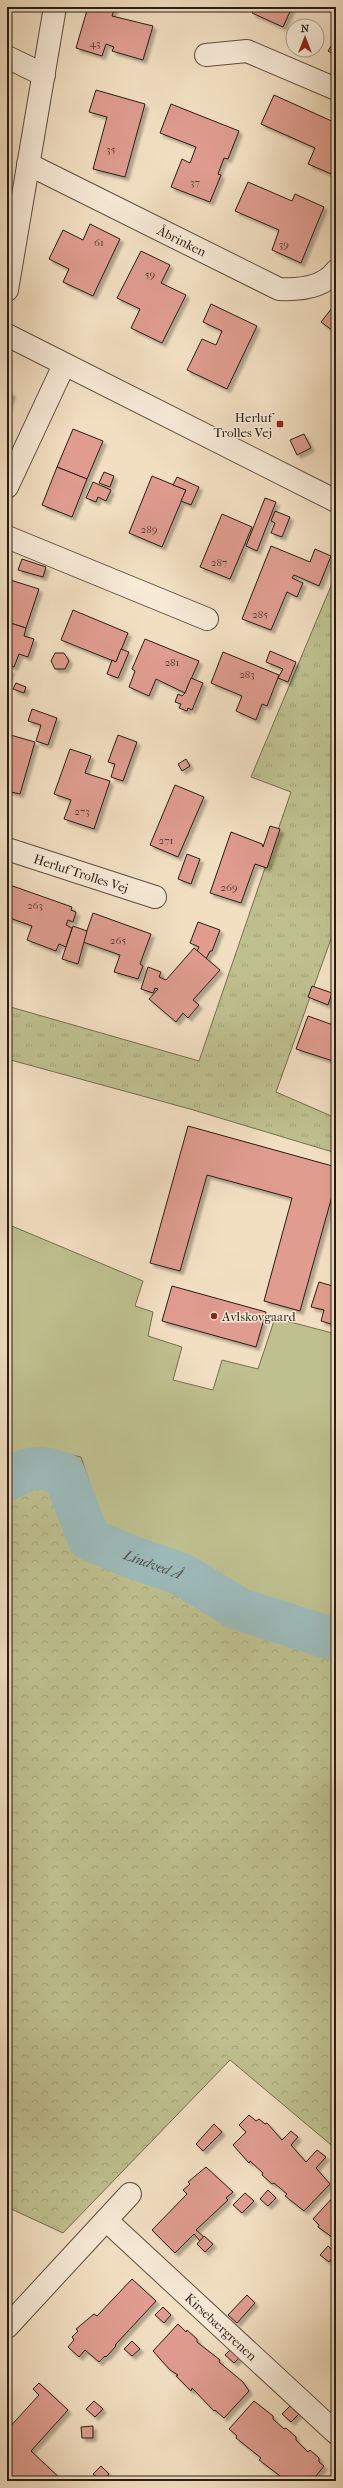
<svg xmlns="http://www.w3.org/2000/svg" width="343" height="2488" font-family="'IM FELL French Canon',serif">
<defs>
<pattern id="grass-dots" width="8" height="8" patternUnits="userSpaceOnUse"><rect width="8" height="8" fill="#bfc08f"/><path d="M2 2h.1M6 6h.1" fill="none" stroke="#a4a57a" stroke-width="1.8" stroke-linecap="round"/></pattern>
<pattern id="forest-crowns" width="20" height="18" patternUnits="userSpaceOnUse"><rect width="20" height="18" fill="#bfc08f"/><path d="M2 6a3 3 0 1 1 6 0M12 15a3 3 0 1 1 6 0" fill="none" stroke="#a4a57a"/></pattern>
<pattern id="park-tufts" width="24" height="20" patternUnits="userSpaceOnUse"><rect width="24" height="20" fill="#bfc08f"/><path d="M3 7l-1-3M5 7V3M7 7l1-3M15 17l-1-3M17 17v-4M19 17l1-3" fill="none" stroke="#a4a57a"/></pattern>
<filter id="shadow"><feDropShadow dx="3.5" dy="3.5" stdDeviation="1" flood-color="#0004"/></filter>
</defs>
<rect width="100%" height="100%" fill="#f2dfc2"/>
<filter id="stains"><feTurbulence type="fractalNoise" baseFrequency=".005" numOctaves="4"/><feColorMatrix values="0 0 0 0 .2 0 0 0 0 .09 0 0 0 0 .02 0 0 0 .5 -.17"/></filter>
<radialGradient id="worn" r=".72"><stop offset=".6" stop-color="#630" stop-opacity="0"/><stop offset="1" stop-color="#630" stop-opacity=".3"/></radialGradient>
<path fill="url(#grass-dots)" stroke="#746e52" d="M336,1611V1630L328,1627Z"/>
<path fill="url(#forest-crowns)" stroke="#746e52" d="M47,1449L81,1457L104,1527L336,1630V2149L230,2060L63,2233L7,2207V1467Z"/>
<path fill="url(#park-tufts)" stroke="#746e52" d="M336,574V925L276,1092L336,1118V1153L190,1109L7,1059V1006L199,1061L291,792L251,777Z"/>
<path fill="#bfc08f" stroke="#746e52" d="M7,1224L143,1281L135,1306L153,1312L148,1336L182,1347L173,1380L213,1390L222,1360L258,1369L275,1318L336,1334V1611L328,1627L104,1527L81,1457L47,1449L7,1467Z"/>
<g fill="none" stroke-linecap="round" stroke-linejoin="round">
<path stroke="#9dbbbb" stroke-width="43" id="s1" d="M7,1480C31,1466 37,1465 64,1474L89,1539L124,1554L183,1575L239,1609L336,1640"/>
</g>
<g fill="#df9c8f" stroke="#291d14" filter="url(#shadow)">
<path d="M88,7H115L112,16L153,26L143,60L112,51L114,47L106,44L102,56L76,48Z"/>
<path d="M255,7H292L283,27L252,13Z"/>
<path d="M336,38V56L328,51Z"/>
<path d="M96,90L145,104L125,177L93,169L107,117L89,112Z"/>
<path d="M274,95L336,123V176L308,164L315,148L261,124Z"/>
<path d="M171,104L239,131L228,159L224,158L218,174L221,175L210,202L171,187L182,159L190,163L196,147L160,133Z"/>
<path d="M248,182L292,201L295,194L324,207L301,263L272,250L279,230L235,211Z"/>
<path d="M90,224L120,239L93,296L63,282L69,269L49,259L63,230L83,240Z"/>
<path d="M141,251L170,265L161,283L186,295L162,343L131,328L140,309L117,298Z"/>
<path d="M336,303V333L321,322Z"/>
<path d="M211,304L257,326L227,389L187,370L202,339L216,345L222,331L203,322Z"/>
<path d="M7,391L12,393L7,408Z"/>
<path d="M73,429L103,441L87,479L57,467Z"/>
<path d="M304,434L311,448L297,455L290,440Z"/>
<path d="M57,467L87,479L72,517L42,505Z"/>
<path d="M104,472L114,476L110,487L99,483Z"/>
<path d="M152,476L186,490L162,547L129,533Z"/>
<path d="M177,477L199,487L191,505L181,501L186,490L173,485Z"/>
<path d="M93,482L111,490L106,501L98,497L96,502L86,498Z"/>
<path d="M265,498L276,502L257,551L246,546Z"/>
<path d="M275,511L290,517L282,537L271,533L275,523L271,521Z"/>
<path d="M222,514L252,527L230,579L200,567Z"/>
<path d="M271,546L310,562L315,549L331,556L319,586L294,575L292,578L303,583L297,597L287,592L271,630L242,619Z"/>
<path d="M22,559L46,567L43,577L18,570Z"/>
<path d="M7,579L39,589L26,628L7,622Z"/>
<path d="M73,610L128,633L116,662L61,640Z"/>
<path d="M7,622L26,628L24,636L34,639L28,657L19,654L14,667L7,665Z"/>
<path d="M145,639L199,661L185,693L156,679L149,696L129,687L135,671L132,669Z"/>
<path d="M121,649L129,652L118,678L107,674L112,660L116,662Z"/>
<path d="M270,651L296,662L288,682L278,678L283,669L266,662Z"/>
<path d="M223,652L279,675L267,706L262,704L256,720L236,711L242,696L211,683Z"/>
<path d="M55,653H64L69,661L65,669H55L51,661Z"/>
<path d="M7,669L11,670L7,683Z"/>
<path d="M191,678L203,683L192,710L188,708L187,711L179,708L181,704L175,702L178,694L182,696L185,693Z"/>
<path d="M16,683L26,687L24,693L13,689Z"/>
<path d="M32,709L57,718L48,745L36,741L41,725L28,721Z"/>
<path d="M7,734L35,742L20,794L7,791Z"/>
<path d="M118,735L137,742L123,781L111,777L115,764L108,762Z"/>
<path d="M70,749L91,756L85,773L110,781L94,829L64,819L71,800L54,794Z"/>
<path d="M186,759L190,766L182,771L178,764Z"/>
<path d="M175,785L204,797L178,857L150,845Z"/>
<path d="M270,826L280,829L267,868L255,864L241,903L210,893L231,832L262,844L263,847Z"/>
<path d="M187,854L200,859L191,884L178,879Z"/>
<path d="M7,884L72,907L71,910L76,912L73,922L68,920L66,925L72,928L66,947L59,944L56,951L27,940L32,926L7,917Z"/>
<path d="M93,913L151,934L140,964L143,966L138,979L114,972L120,955L83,942Z"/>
<path d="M198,922L220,930L212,951H210L206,959L197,951L199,947L190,943Z"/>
<path d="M73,926L87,931L78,964L62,959Z"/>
<path d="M194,948L220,970L193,1000L199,1005L188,1018L183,1013L176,1022L149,999L158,989L155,988L153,993L141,989L148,967L161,972L159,977L166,980Z"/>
<path d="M312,986L332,993L328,1005L308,997Z"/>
<path d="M308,1016L336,1026V1062L296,1049Z"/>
<path d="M336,1063V1077L332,1076Z"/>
<path d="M188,1126L336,1167V1182L300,1311L264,1301L292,1198L207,1175L180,1271L150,1263Z"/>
<path d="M319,1282L336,1287V1314L333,1313L331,1324L321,1321L324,1310L311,1307Z"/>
<path d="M172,1286L266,1312L256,1347L162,1321Z"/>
<path d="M249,2115L256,2121L259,2119L265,2124L267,2123L282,2140L291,2131L298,2137L291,2145L306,2162L317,2150L326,2157L316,2168L330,2184L304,2211L285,2196L287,2194L274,2183L272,2184L262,2175L263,2173L250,2161L249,2163L233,2145L246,2132L239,2125Z"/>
<path d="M214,2124L222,2132L203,2151L196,2144Z"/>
<path d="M206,2167L233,2192L226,2198L228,2200L196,2230L204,2237L200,2241L194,2234L175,2253L152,2230L187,2194L183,2190L190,2184L188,2182Z"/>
<path d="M268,2190L276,2198L268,2206L260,2199Z"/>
<path d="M245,2193L254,2201L242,2213L233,2205Z"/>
<path d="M336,2194V2240L318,2227L319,2225L313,2219Z"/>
<path d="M204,2236L213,2244L205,2252L197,2244Z"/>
<path d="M328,2246L336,2253L329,2262L320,2255Z"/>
<path d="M132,2279L156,2301L115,2345L116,2346L106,2357L105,2356L99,2362L85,2350L79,2357L68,2347L74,2340L72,2337L78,2331L76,2329L94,2314L97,2316Z"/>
<path d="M247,2295L255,2303L237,2323L228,2315Z"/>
<path d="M163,2307L171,2315L164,2323L155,2315Z"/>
<path d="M178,2324L186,2332L187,2330L197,2339V2342L220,2360L219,2362L243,2382L249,2391L224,2418L215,2410L214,2411L192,2388L191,2391L176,2376L178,2375L170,2370L153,2351Z"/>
<path d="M132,2341L140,2349L132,2356L124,2349Z"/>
<path d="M233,2347L242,2355L234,2363L225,2355Z"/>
<path d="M39,2383L68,2410L31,2451L63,2481H16L7,2473V2430L39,2395L33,2389Z"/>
<path d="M94,2401L103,2409L95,2417L86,2409Z"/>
<path d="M254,2401L273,2416V2419L284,2429L286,2428L296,2437V2440L308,2452L310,2450L319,2458V2462L324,2466L312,2481H282L284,2479L259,2460L261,2458L236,2438L237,2436L229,2429Z"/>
<path d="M290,2406L299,2414L291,2422L282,2414Z"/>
<path d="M93,2426V2438H82L81,2427Z"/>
<path d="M101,2466L109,2474L102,2481L93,2474Z"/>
</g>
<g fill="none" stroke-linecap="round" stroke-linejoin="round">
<g stroke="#5b4e40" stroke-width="24">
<g id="minor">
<path d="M206,55L247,51L336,89"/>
<path d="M7,57L44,75"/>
<path id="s2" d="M28,164L279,289C298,290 323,288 336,271"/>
<path d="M7,290L55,7"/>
<path d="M7,335L336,501"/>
<path d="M7,487L64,365"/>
<path d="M7,537L207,619"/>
<path id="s3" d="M7,849L155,897"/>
<path id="s4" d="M106,2220L336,2433"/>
<path d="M7,2327L130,2194"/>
</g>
</g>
<use href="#minor" stroke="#f7ead7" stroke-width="22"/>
</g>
<g fill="#8f2418" stroke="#f7ead7" stroke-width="1.5">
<rect x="276" y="420" width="8" height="8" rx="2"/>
<circle cx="214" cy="1316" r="4"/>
</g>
<g text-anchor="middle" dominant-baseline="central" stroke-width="3" stroke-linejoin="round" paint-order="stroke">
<g font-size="11" fill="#563d33">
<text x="95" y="43">43</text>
<text x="111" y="149">35</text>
<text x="195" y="182">37</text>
<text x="99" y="242">61</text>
<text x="284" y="244">39</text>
<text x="150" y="274">59</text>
<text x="149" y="529">289</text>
<text x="219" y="562">287</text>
<text x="260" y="614">285</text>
<text x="172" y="662">281</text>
<text x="247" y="674">283</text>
<text x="82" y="811">273</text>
<text x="166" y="840">271</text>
<text x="229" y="887">269</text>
<text x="35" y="905">263</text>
<text x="118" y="940">265</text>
</g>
<g font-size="13" fill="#291d14" stroke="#f7ead7">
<text stroke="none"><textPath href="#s2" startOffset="172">Åbrinken</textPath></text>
<text stroke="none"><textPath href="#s3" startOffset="78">Herluf Trolles Vej</textPath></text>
<text stroke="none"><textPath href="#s4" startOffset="157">Kirsebærgrenen</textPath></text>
</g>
<g font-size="13" fill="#291d14" stroke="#f7ead7" text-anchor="end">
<text x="272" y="417">Herluf<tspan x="272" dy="15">Trolles Vej</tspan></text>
<text x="222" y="1316" text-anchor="start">Avlskovgaard</text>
</g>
<g font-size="14" font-style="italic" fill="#4c4c46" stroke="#f7ead7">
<text stroke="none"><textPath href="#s1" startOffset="199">Lindved Å</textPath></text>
</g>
</g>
<rect width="343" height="2488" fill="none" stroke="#f2dfc2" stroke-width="24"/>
<rect x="8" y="8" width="327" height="2472" fill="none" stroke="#291d14" stroke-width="2"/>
<rect x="12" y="12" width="319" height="2464" fill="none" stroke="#291d14"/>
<g transform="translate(305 38)"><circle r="19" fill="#f7ead7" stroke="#a59889"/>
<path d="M0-3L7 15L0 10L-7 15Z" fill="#8f2418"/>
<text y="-6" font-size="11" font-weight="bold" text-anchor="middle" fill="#291d14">N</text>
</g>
<rect width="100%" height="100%" filter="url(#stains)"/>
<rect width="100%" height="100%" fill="url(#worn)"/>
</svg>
